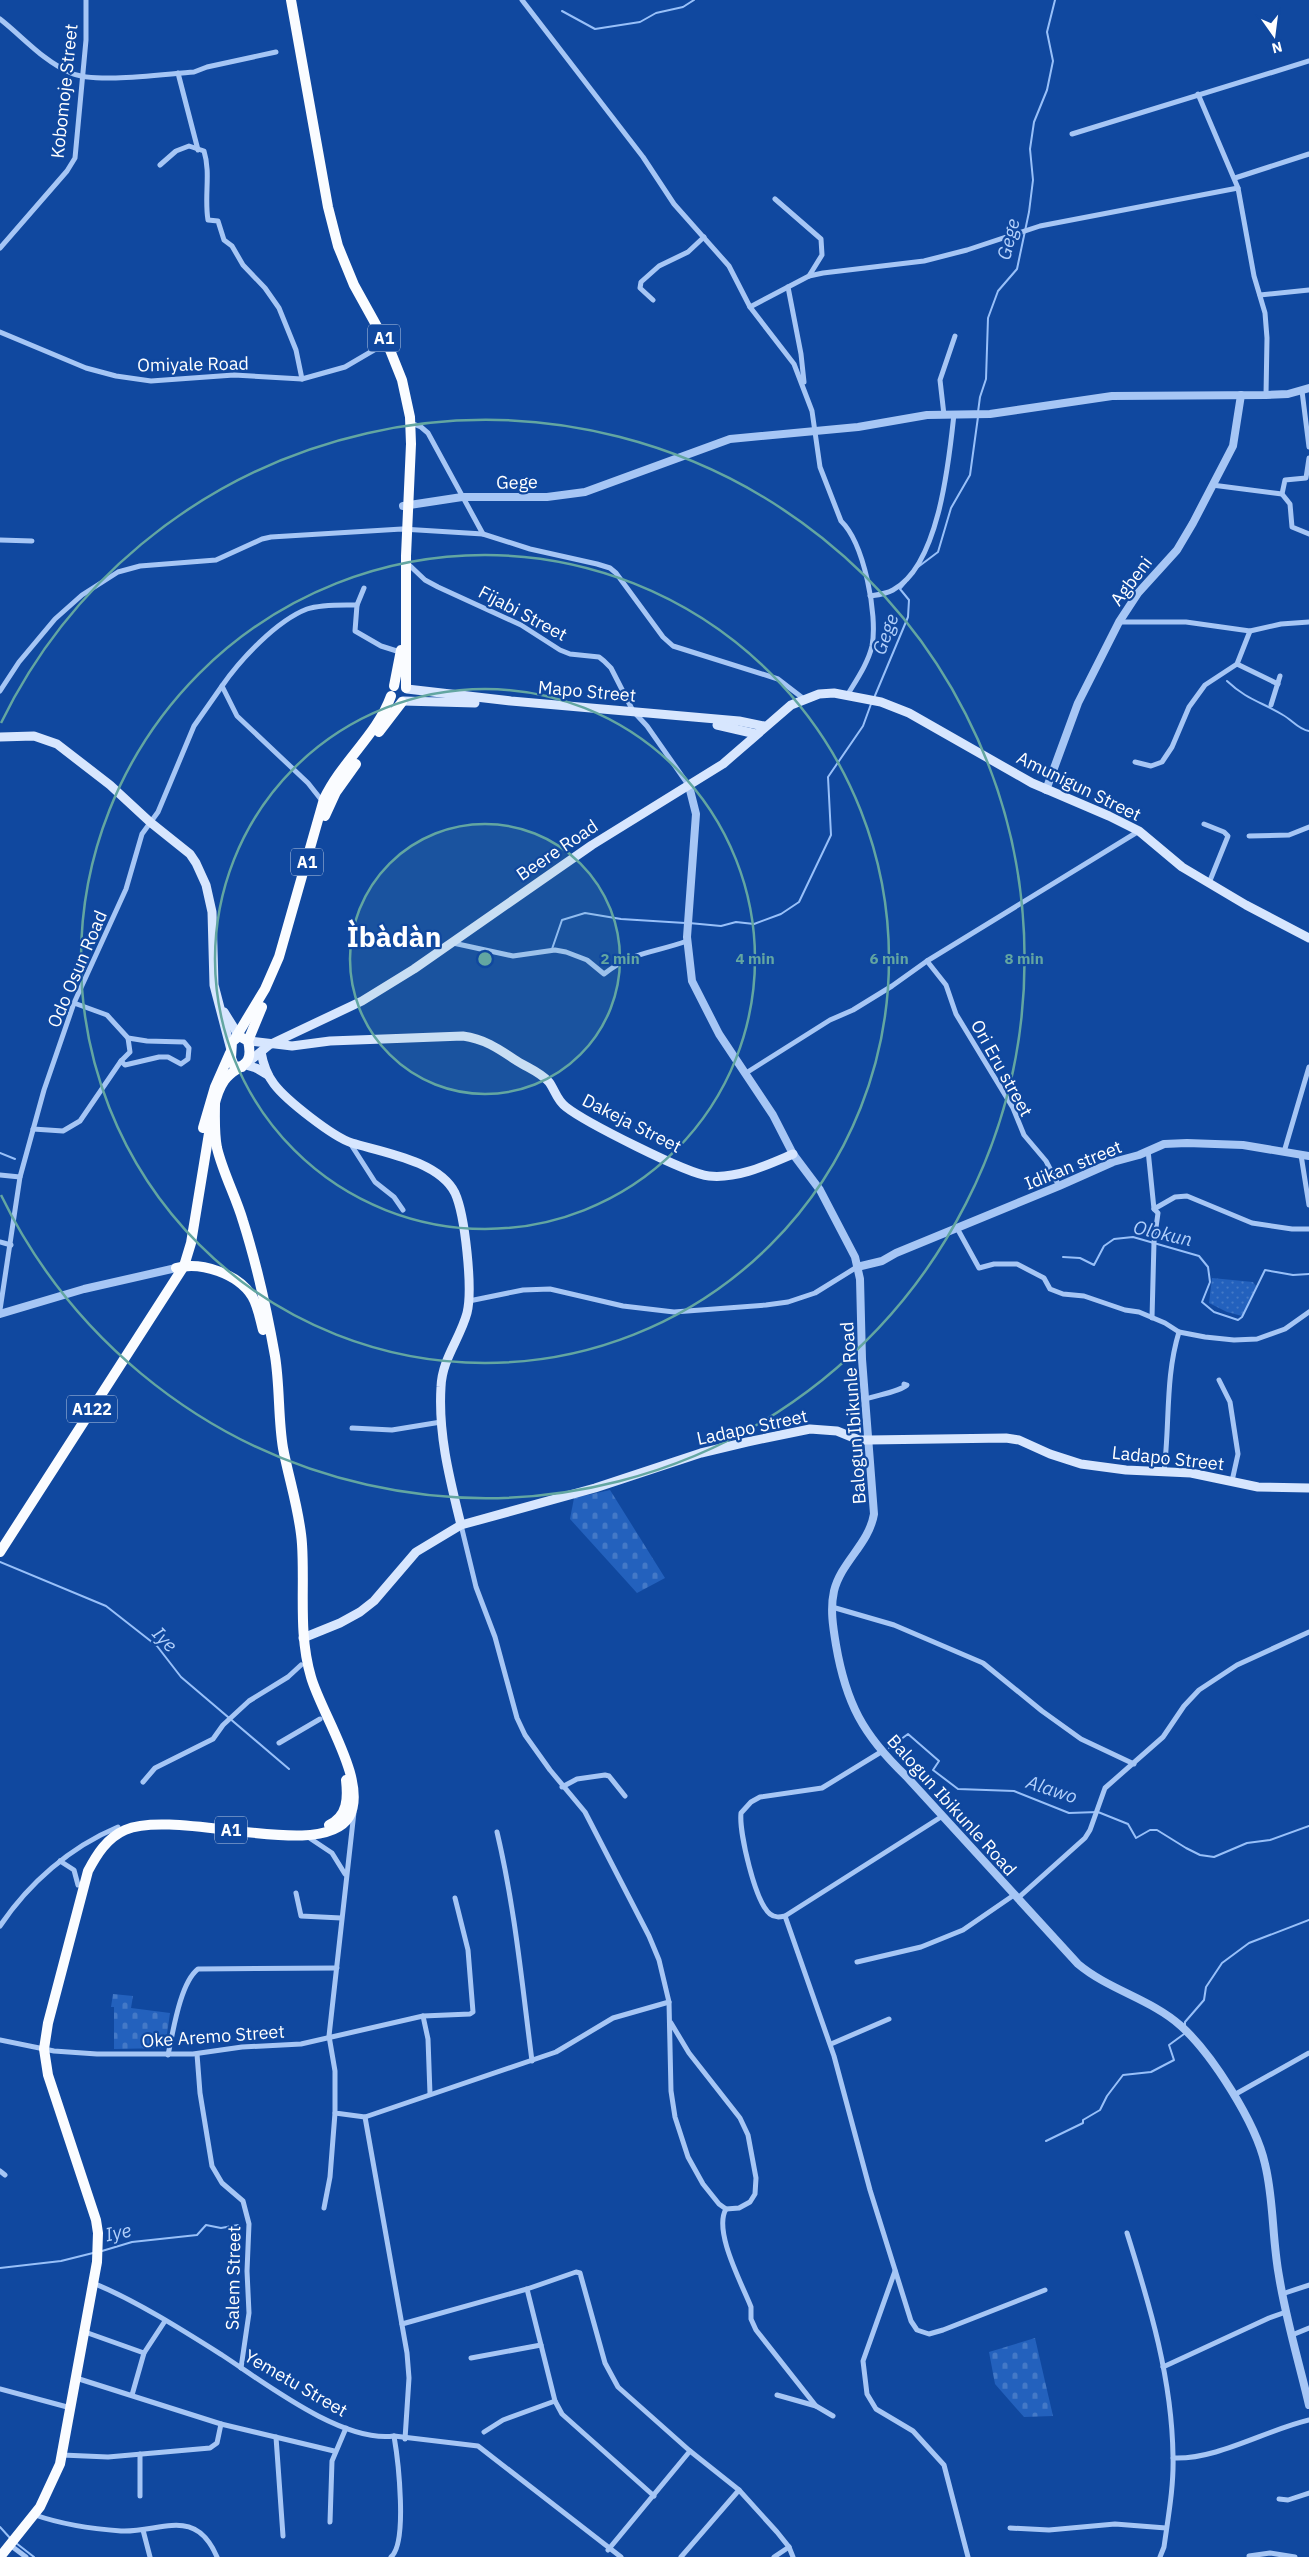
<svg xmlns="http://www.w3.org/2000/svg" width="1309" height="2557" font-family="'IBM Plex Sans',sans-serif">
<defs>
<pattern id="cemetery-stones" width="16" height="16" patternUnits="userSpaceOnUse" patternTransform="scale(1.25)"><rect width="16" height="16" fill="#2361bd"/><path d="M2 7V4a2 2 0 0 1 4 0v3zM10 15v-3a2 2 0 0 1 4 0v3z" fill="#4479c7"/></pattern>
<pattern id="park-dots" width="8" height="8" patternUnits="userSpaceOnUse" patternTransform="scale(1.25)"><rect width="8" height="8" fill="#2361bd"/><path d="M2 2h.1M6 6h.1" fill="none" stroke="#4479c7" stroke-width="1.8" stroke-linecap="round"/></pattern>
</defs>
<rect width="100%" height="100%" fill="#10489f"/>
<g fill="url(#cemetery-stones)">
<path d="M610,1490L665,1578L637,1593L570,1519L574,1498Z"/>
<path d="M113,1994L133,1996L131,2008L170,2013L165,2048L114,2049V2007H111Z"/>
<path d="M1035,2338L1053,2416L1024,2417L995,2384L989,2352Z"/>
</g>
<path fill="url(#park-dots)" d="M1212,1278L1253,1282L1256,1286L1242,1316L1227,1312L1209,1303Z"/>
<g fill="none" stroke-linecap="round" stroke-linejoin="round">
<g stroke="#98c0f9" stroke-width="2">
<path d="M562,11L595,29L640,22L656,13L683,7L694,0"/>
<path d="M978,412L980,397L986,379L988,318L998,291L1017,269L1029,212L1033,180L1030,149L1034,122L1047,90L1053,61L1047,32L1055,0"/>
<path d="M918,567L938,552L951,508L970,475L978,417"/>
<path d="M1227,681C1247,700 1262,702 1283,715C1292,720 1299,730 1309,731"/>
<path d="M874,698L908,617L909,600L900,589L906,582"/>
<path d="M689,923L721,926L736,922L754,924L781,914L799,902L831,835L828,777L863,726L871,704"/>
<path d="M552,949L562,920L585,913L621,919L685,923"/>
<path d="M0,1153L15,1159"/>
<path d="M1063,1257L1080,1258L1094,1265L1104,1246L1114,1239L1133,1237L1199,1256L1208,1267L1210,1282L1202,1302L1214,1312L1238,1320L1242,1317L1265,1270L1293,1275L1309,1274"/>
<path d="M0,1562L106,1606L157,1646L181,1677L289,1769"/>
<path d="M889,1748L908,1734L939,1761L933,1770L958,1789L1014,1791L1069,1813L1098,1812L1128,1824L1136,1838L1150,1830H1157L1186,1848L1200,1855L1214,1857L1247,1843L1270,1840L1309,1826"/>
<path d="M1185,2026V2022L1204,2000L1206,1987L1222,1963L1249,1943L1309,1920"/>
<path d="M1046,2141L1083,2123V2120L1100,2110L1107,2096L1123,2075L1151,2072L1174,2060L1169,2045L1184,2034"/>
<path d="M102,2251L132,2242L197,2235L206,2225L221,2228L238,2225"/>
<path d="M0,2268L61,2261L93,2253"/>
<path d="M0,2527L10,2538"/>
<path d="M16,2543L34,2557"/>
</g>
<g stroke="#a6c6f5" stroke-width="5">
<path d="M522,0L643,157L674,204L729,266L750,307L794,364L812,411L820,467L841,521C864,543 878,615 872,646C868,663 857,679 848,694"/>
<path d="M0,19C23,37 43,61 71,73C95,84 164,74 194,72L207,67L276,52"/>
<path d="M178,73L198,150"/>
<path d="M1198,94L1238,188L1254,276L1265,313L1267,338L1266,395"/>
<path d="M1072,134L1309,61"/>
<path d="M160,165L176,151L189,146L204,151C211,173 204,197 208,220L218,221L224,240L232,246L243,265L265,288L279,308L296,350L302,379"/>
<path d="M1235,178L1309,154"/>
<path d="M775,199L821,239L822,255L809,276"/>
<path d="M0,248L67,171L75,158L86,40V0"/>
<path d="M788,287L801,354L804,382"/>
<path d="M1260,295L1309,290"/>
<path d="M653,300L640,288L641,282L659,266L688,252L704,237"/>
<path d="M750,307L809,276L823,273L924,261L967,250L1040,226L1238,188"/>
<path d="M0,332L86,368L116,376L151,381L234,375L302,379L345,367L386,343"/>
<path d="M1302,391L1309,447"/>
<path d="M944,415L940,380L955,336"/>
<path d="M411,423L421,427L428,433L483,534"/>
<path d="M1309,458L1306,478L1285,480L1282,494L1290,504L1292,527L1309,534"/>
<path d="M1212,485L1282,494"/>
<path d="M0,540L32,541"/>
<path d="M406,562L425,580L438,587L521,625L560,650L570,654L599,657L604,661L611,668L633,711L647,726L689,786"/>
<path d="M364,588L357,605L355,631L381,646L400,652"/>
<path d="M870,596C877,595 886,594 893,590C939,566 949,461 954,414"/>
<path d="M1119,622H1186L1250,631L1281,624L1309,622"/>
<path d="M1237,664L1278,684"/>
<path d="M0,691L19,662L55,619L82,595L118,572L140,566L216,560L262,539L271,537L402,529L483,534L530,549L597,564L610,568L616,573L663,637L673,646L778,679L804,699"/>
<path d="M1271,705L1280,676"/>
<path d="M1135,762L1151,766L1162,762L1172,747L1189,707L1205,685L1237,664L1250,631"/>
<path d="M323,802L308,783L237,716L222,686C240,660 276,621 307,609C322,604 342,605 357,605"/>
<path d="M1204,824L1224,832L1228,836L1209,883"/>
<path d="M1249,836L1289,835L1309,827"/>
<path d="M453,943L513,956L555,950L566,952L587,960L604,974C633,951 654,953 687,941"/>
<path d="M927,961L946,985L956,1014L1013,1108L1024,1135L1046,1161L1059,1186"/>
<path d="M121,1061L130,1052L128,1038"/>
<path d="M747,1076L746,1073L830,1020L853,1010L892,986L927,961L1139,831"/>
<path d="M33,1129L63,1131L80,1121L121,1061L125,1065L159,1057H168L181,1064L188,1059L189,1048L184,1042L147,1041L128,1038L107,1015L74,1003"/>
<path d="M350,1143L375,1182L394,1197L403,1210"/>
<path d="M1148,1150L1154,1209L1158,1213L1154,1242L1152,1318"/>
<path d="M1284,1152L1309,1067"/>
<path d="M1301,1155L1309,1205"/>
<path d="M0,1175L20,1177"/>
<path d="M1154,1209L1175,1197L1187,1196L1252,1223L1292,1229H1309"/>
<path d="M957,1228L979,1268L994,1264H1017L1044,1278L1050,1289L1063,1294L1084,1296L1125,1310L1139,1312L1165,1323L1179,1332L1205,1337L1234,1340L1257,1339L1285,1329L1309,1312"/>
<path d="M0,1242L11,1245"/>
<path d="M469,1301L523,1290L550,1289L623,1306L674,1312L766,1305L788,1302L815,1293L857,1267"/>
<path d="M0,1310L20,1177L44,1090L74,1003L126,889L142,834L158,812L194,726L222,686"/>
<path d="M1219,1380L1230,1402L1238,1454L1232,1481"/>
<path d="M866,1399C877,1395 899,1392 907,1385L904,1384"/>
<path d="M352,1428L392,1430L441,1422"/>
<path d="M1164,1471C1170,1424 1165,1377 1179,1332"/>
<path d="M461,1525L476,1587L495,1637L517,1718L525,1735L550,1770L585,1812L649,1936L659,1960L669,2002L671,2091L675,2117L688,2157L703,2184L719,2204L726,2209L739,2208L750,2202L755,2194L756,2178L748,2135L740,2118L689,2053L671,2023"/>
<path d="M832,1607L894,1625L983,1663L1042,1711L1081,1739L1134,1764"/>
<path d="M279,1743L320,1719"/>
<path d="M881,1752L822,1788L760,1797L751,1802L741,1813C739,1832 755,1902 770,1914C775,1918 780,1917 785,1916L941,1817"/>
<path d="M143,1782L155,1768L213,1739L223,1725L249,1701L288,1677L301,1665"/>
<path d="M562,1787L577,1779L605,1775L609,1776L625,1796"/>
<path d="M354,1812L329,2036L335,2071V2113L365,2117L556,2052L613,2018L669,2002"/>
<path d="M497,1832C515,1908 522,1984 532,2061"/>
<path d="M308,1837L332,1853L345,1874"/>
<path d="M60,1861L74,1870L78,1885"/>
<path d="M296,1893L301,1916L341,1918"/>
<path d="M1017,1899L1085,1838L1090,1830L1105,1788L1163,1737L1184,1706L1199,1690L1237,1665L1309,1632"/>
<path d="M785,1916L834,2056L870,2190L911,2321L917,2330L929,2334L943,2330L1045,2290"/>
<path d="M0,1926C29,1883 70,1847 118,1827"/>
<path d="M857,1962L921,1947L963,1930L1014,1895"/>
<path d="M423,2016L428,2039L430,2094"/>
<path d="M0,2040L54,2051L97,2054H193L242,2047L301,2044L423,2016L470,2014L473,2012L468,1950L455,1898"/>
<path d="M831,2044L889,2019"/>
<path d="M197,2054L200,2093L212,2166L222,2183L243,2201L249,2224L247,2271L249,2313L241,2368"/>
<path d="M168,2055C173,2032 180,1983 198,1969L337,1968"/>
<path d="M1234,2095L1309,2053"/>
<path d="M365,2117L407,2353L409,2378L405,2439"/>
<path d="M0,2171L5,2175"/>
<path d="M324,2208L330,2177L335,2113"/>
<path d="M726,2209C713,2231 742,2284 751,2307V2319L756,2330L816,2406"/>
<path d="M1127,2233C1150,2306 1172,2379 1173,2456C1174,2486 1168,2518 1164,2547L1160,2557"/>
<path d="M895,2271L863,2361L867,2394L876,2409L913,2431L944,2465L968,2557"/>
<path d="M93,2283C135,2300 184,2331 222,2355C265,2383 342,2443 394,2436L478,2446L621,2557"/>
<path d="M527,2289L555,2401L562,2414L654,2496"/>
<path d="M1282,2294L1309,2285"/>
<path d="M402,2324L527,2289L576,2272L580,2273L605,2363L618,2387L690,2451L739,2490L777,2532L789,2547L793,2557"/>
<path d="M85,2332L144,2353"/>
<path d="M1292,2335L1309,2328"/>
<path d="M471,2358L541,2345"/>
<path d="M1163,2367L1269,2318L1286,2312"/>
<path d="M76,2378L221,2424"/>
<path d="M0,2389L71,2408"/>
<path d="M132,2395L144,2353L165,2321"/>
<path d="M777,2395L816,2406L833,2416"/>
<path d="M484,2432L503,2420L555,2401"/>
<path d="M276,2437L283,2536"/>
<path d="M62,2455L108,2457L210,2448L217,2443L221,2424L334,2451"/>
<path d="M1173,2458C1217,2460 1266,2430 1309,2420"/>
<path d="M140,2496V2454"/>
<path d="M1279,2499L1288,2500L1309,2493"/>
<path d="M35,2515C61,2524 93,2529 121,2531C160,2533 195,2505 217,2557"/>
<path d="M330,2522L332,2461L346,2428"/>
<path d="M1010,2528L1049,2530L1115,2524L1166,2528"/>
<path d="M143,2530L150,2557"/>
<path d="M10,2545L26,2557"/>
<path d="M608,2550L690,2451"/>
<path d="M1249,2556L1270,2553L1295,2557"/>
<path d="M391,2557C408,2543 398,2459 394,2436"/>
<path d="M681,2557L739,2490"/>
<path d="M774,2557L789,2547"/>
</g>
<g stroke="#a6c6f5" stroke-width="8">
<path d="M403,506L462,497H547L585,492L730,439L858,427L927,415L990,414L1112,396L1266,395L1288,394L1309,388"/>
<path d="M689,786L696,814L687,937L692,981L719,1034L773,1115L793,1154L820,1190L855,1257L860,1279L862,1359L874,1514C869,1544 841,1562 834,1591C830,1609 833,1627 836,1645C846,1703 863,1735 906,1776L1078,1964C1109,1990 1151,1999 1181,2026C1212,2054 1256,2123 1265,2164C1274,2200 1272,2239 1279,2276C1286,2320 1299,2362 1309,2405"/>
<path d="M1046,790L1078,703L1119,622L1138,593L1177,550L1193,523L1233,446L1241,395"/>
<path d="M857,1267L882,1261L896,1253L1059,1186L1113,1162L1139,1155L1164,1144L1187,1143L1243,1145L1309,1156"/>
<path d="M0,1314L84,1289L176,1268"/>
</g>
<g stroke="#d7e6fe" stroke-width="9">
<path d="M407,689L511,701L739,721L764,726"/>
<path d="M403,701L475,703"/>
<path d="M717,725L756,734"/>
<path d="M0,737L34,736L57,744L110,785L150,822L190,854L196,863L206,885L212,912L214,985L231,1050"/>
<path d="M224,1012L239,1036"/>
<path d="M249,1041L292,1046L330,1041L463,1036C485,1039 499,1049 517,1061C528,1068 540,1072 549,1082C555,1090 557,1101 566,1107C585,1122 687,1174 709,1176C738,1179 767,1165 793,1154"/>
<path d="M261,1052C263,1063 267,1075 274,1084C286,1100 333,1137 352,1143C382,1152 439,1161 455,1193C465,1215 473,1289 467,1313C460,1339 442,1359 441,1387C438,1435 450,1480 461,1525"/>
<path d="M246,1064L269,1045L362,1001L414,969L592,845L723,764L791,705L819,694L834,693L881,702L909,713L1032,783L1109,816L1139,831L1182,867L1246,905L1309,938"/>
<path d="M246,1065L256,1068L268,1075"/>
<path d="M303,1638L340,1623L360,1612L374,1601L416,1552L461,1525L595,1488L701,1453L747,1442L810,1429L837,1431L859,1440H869L1006,1438L1019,1440L1050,1454L1081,1464L1126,1470L1191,1473L1258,1487L1309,1488"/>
</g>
<g stroke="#fafcff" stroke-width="10">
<path d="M291,0L328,207L338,246L354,285L390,350L402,380L410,417L411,444L406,556V688"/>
<path d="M394,686L401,650"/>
<path d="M379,732L402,702"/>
<path d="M325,816L336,792L356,764"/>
<path d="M236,1037L265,989L279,957L324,799C342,761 377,735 391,696"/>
<path d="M248,1041L262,1007"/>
<path d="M214,1107C216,1098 219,1088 224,1081C236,1063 255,1070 248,1041L239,1036L232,1042L231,1058L234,1066L242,1067"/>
<path d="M203,1128L215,1087L230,1053"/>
<path d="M176,1268C201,1261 238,1274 252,1296C258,1306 260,1319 263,1330"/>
<path d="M0,1552L184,1266L191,1243L211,1121"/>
<path d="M329,1825C348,1816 348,1798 346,1780"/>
<path d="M0,2557L40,2507L60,2464L97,2262L98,2233L96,2220L48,2075L44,2049L48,2023L88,1871C97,1854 107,1838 125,1830C176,1808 322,1862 349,1817C369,1783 321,1713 311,1677C298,1633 305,1589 302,1544C300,1512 289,1480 283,1448C278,1418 280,1387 275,1356C267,1311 257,1265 243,1221C236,1197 223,1173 217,1148C214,1133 215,1117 215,1102"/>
</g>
</g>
<circle cx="485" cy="959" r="135" fill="#63a6a1" fill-opacity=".12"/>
<g fill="none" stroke="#63a6a1" stroke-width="2.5">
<circle cx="485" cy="959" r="135"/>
<circle cx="485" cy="959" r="270"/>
<circle cx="485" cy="959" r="404"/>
<path d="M1 723A539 539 0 1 1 1 1195"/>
</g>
<g text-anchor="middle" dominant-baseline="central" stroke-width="4.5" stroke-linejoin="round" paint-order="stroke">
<g fill="#10489f" stroke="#b7c8e2" stroke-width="1">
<rect x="368" y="324.5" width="32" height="27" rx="4"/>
<rect x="291" y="848.5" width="32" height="27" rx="4"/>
<rect x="67" y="1395.5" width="50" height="27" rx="4"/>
<rect x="215" y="1816.5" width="32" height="27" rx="4"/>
</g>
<g font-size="16" font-weight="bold" fill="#fff">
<text x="384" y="338">A1</text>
<text x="307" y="862">A1</text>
<text x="92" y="1409">A122</text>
<text x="231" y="1830">A1</text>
</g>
<g font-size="18" fill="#fff" stroke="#10489f">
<text transform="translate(64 91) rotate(-84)">Kobomoje Street</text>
<text transform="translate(193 364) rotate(-1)">Omiyale Road</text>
<text transform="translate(517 482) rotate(-1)">Gege</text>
<text transform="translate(1131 581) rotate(-53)">Agbeni</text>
<text transform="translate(523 613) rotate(28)">Fijabi Street</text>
<text transform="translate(587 691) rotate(5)">Mapo Street</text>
<text transform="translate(1079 786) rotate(26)">Amunigun Street</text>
<text transform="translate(557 850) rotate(-34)">Beere Road</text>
<text transform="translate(77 969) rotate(-67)">Odo Osun Road</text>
<text transform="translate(1002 1068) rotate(61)">Ori Eru street</text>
<text transform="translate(632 1123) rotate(27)">Dakeja Street</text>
<text transform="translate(1073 1165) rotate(-22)">Idikan street</text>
<text transform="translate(853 1413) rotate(-94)">Balogun Ibikunle Road</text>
<text transform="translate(752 1427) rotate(-12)">Ladapo Street</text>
<text transform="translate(1168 1458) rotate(6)">Ladapo Street</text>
<text transform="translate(952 1805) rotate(48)">Balogun Ibikunle Road</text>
<text transform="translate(213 2036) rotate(-4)">Oke Aremo Street</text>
<text transform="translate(233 2278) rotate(-89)">Salem Street</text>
<text transform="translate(296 2383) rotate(30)">Yemetu Street</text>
</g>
<g font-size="19" font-style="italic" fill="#b3d1fc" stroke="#10489f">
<text transform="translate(1008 239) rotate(-76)">Gege</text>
<text transform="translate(885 634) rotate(-70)">Gege</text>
<text transform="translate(1163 1233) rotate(13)">Olokun</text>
<text transform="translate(165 1639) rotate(46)">Iye</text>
<text transform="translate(1052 1789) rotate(18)">Alawo</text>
<text transform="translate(118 2232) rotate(-12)">Iye</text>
</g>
<g font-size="28" font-weight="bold" fill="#fff" stroke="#10489f">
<text x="394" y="936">Ìbàdàn</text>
</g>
</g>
<circle cx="485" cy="959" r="8" fill="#63a6a1" stroke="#10489f" stroke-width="2.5"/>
<g font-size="15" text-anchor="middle" font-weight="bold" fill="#63a6a1" stroke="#10489f" stroke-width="4.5" stroke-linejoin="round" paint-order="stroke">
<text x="620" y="964">2 min</text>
<text x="755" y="964">4 min</text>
<text x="889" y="964">6 min</text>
<text x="1024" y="964">8 min</text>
</g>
<g transform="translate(1274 35) rotate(166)" stroke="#10489f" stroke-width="4" paint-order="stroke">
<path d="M0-4L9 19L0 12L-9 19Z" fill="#ffffff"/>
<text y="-8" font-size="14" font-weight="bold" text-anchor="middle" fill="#ffffff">N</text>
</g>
</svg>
